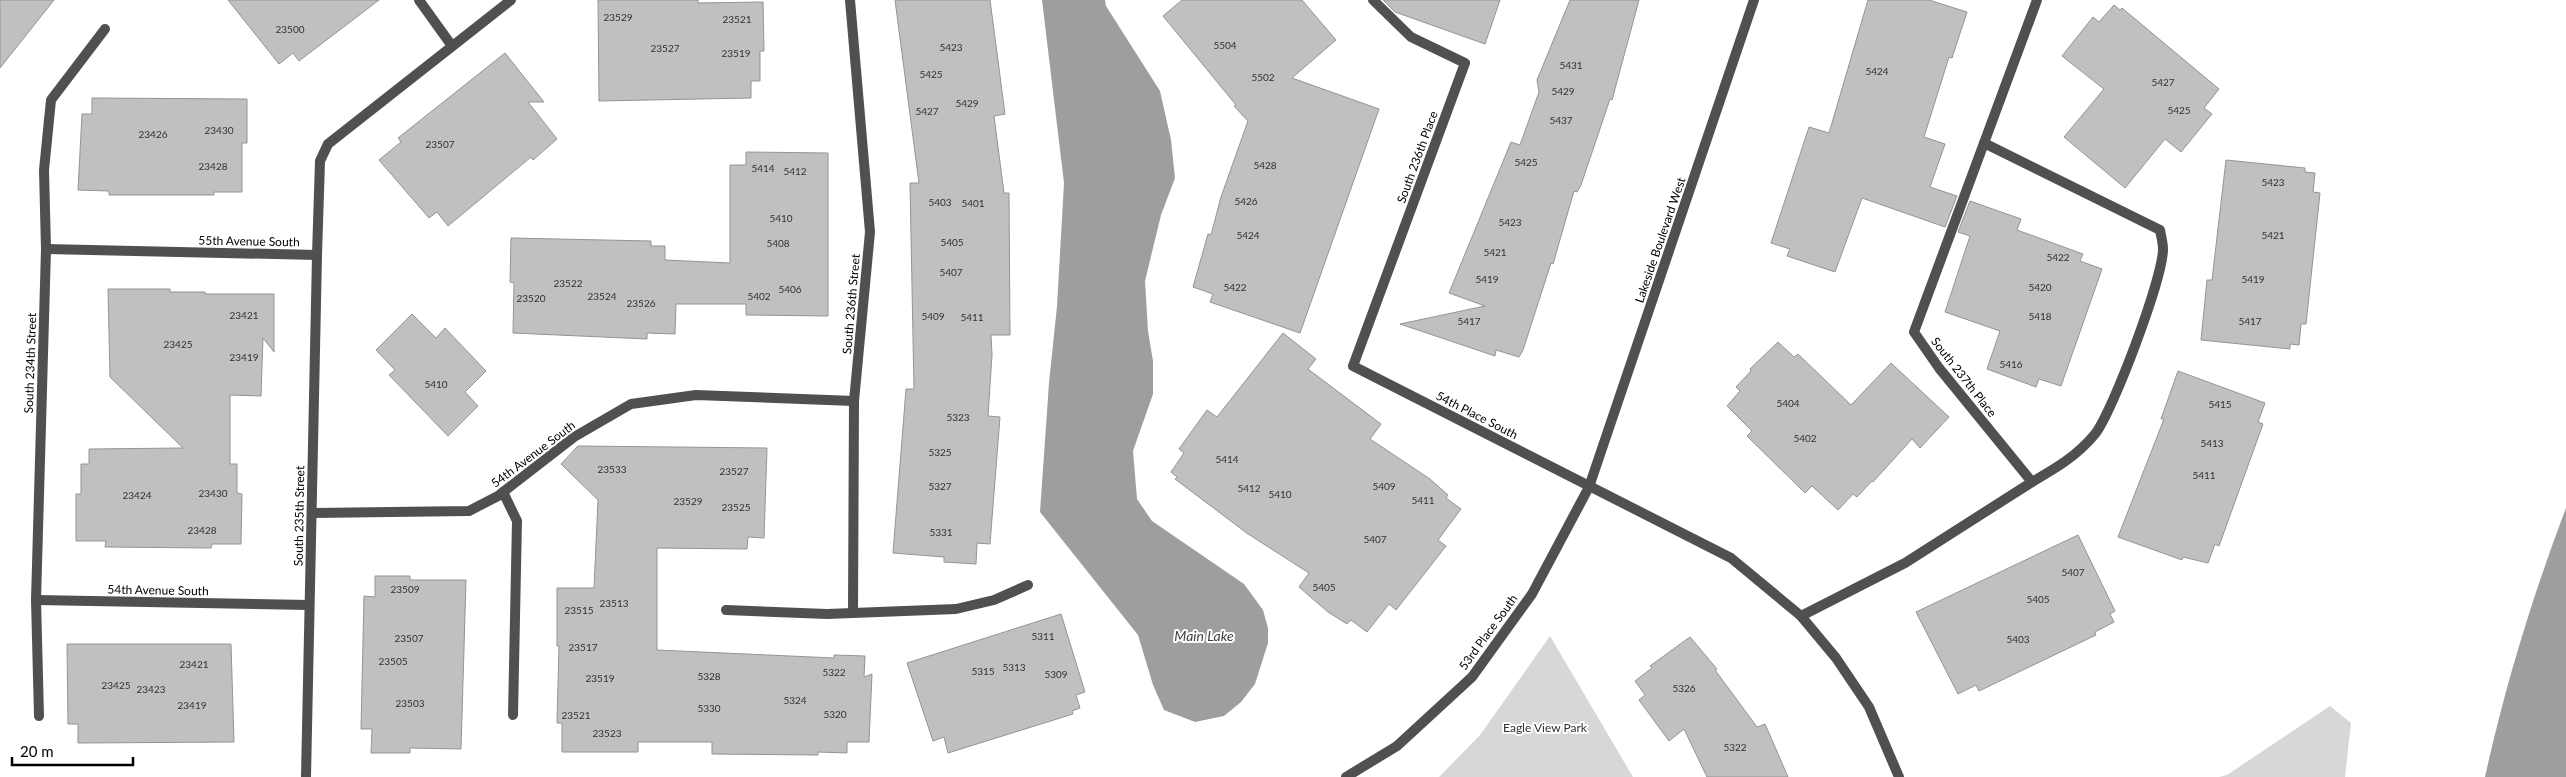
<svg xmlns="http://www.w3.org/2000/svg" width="2566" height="777" font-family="Lato,sans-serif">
<rect width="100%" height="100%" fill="#fff"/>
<g fill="#d7d7d7">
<path d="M1550,636L1633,777H1439L1480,735Z"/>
<path d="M2330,706L2351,723L2345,777H2219L2227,775Z"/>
</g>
<g fill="#9e9e9e">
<path d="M1042,0H1105L1106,6L1160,91L1171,140L1175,178L1161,215L1145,281L1148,331L1153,361V394L1133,451L1137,499L1152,521L1244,584L1263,610L1268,628V643L1255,684L1241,702L1224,716L1195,722L1164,710L1153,685L1138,635L1040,512L1049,383L1057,306L1064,183Z"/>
<path d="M2566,508V777H2485C2505,686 2533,595 2566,508Z"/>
</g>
<g fill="#c0c0c0" stroke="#949494">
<path d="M0,0H54L0,68Z"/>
<path d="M228,0H379L299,61L293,53L279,64Z"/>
<path d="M598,0H698V3L763,2L764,51H760V81H751V98L599,101Z"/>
<path d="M895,0H990L1005,114L994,116L1004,193H1009L1010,335H991L992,355L988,416L1000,417L990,544L977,543L976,564L944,562V557L893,553L906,389H914L910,183H919Z"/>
<path d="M1182,0H1302L1336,40L1292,78L1379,109L1300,333L1210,302L1213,294L1193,287L1208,234L1211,235L1221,197L1248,121L1234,106L1236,105L1163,16Z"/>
<path d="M1383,0H1500L1485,44L1395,12Z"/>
<path d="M1570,0H1639L1612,100L1610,99L1581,185L1577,192L1574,191L1553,264L1551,263L1523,350L1519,357L1496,350L1495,356L1400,324L1485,306L1449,293L1511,142L1520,145L1539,92L1537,80Z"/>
<path d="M1868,0H1929L1967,12L1952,58L1949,57L1924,137L1945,144L1930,187L1957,196L1945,227L1862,198L1835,272L1787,256L1790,249L1771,243L1809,127L1829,133Z"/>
<path d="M2114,5L2120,10L2122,8L2219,89L2204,108L2212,114L2181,152L2165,139L2125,188L2064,137L2104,89L2062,56L2093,17L2099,22Z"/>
<path d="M505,53L544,102H528L557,139L533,160L531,157L448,226L437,212L429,218L379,160L401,142L398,138Z"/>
<path d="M92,98L247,99V143H242V192H214V195H109V191L78,190L82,114H92Z"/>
<path d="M746,152L828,153V316L746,315V304H676L675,334L647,333V339L513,333L514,283L510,282L511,238L651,241V246H665V260L730,263V165H746Z"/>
<path d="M2226,160L2305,168V172L2315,173L2313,192L2320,193L2306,324H2301L2299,345L2290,344V349L2201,340L2207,280H2212Z"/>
<path d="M1970,201L2021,219L2017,230L2083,254L2080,261L2102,269L2061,386L2039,379L2036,387L1987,369L2000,331L1945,312L1970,236L1958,232Z"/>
<path d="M108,289H170V292H205V294H274V352L263,338L261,396L230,395V464H237V493L242,494L241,544H212L211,548L105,547L106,541H76V494H81V464H89V449L183,448L110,377Z"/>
<path d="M412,314L436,338L445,328L486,371L465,392L478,406L448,436L389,375L395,370L376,350Z"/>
<path d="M1283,333L1316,359L1308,369L1381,424L1370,439L1430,479L1448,495L1446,498L1461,509L1438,540L1446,546L1396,610L1389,604L1367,632L1351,620L1347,624L1328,612L1299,587L1309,573L1248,534L1175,479L1177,477L1171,472L1184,453L1179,449L1207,410L1217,417Z"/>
<path d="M1778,342L1794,357L1798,354L1851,405L1891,363L1949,417L1920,448L1912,439L1873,482L1872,481L1857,497L1853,494L1838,510L1812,486L1805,493L1747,436L1752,431L1727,406L1740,391L1736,387L1751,371L1750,369Z"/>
<path d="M2178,371L2265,403L2258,422L2263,424L2219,546L2215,544L2208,563L2183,557L2182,560L2118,537L2164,419H2161Z"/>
<path d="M578,446L767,448L764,538L748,537L747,549L657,548V650L834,658V655L865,656L864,677L872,674L869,742H847V753L818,752V755L712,754V742H638V752H562V723H557L559,646H557V588H594L598,500L561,464Z"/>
<path d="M2078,535L2115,611L2110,614L2114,622L2095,632L2096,635L1979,691L1976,685L1958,694L1916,612Z"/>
<path d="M375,576H410V580H466L461,749L410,748V753H371L372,729H361L364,596L375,597Z"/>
<path d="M1061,614L1085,692L1076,695L1080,708L1072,711L1073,714L948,753L944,737L933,741L907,663Z"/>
<path d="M1690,637L1717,669L1715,670L1757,727L1765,724L1788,777H1707L1684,729L1669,741L1639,700L1645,695L1635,681L1652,668L1650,666Z"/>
<path d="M67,644H231L234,742L78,743V724H68Z"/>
</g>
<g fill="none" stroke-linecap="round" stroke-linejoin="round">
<g stroke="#505050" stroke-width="10">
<path d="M419,0L452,46"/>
<path d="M850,0L870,232L854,401L853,612"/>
<path d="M1373,0L1411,37L1465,63L1353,366L1731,558L1801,616L1836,658L1869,707L1899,777"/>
<path d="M1984,143L2160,230C2161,236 2163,243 2163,249C2163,278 2113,411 2095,434C2077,456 2056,468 2032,482"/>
<path d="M46,249L317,255L320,161L328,144L511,0"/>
<path d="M503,492L517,521L513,715"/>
<path d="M312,513L469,511L498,496L574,437L631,404L696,395L854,401"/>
<path d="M36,600L309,605"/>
<path d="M726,610L827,614L956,609L994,600L1028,585"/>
<path d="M1801,616L1905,563L2032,482L1939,368L1914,332L2037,0"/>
<path d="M39,716L36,600L46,249L44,170L51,100L105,29"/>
<path d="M306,777L317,255"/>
<path d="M1346,777L1397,746L1472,677L1532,594L1589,487L1754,0"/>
</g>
</g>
<g text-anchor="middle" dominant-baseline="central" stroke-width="4" stroke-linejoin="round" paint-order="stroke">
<g font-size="10" fill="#303030">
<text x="618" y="17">23529</text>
<text x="737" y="19">23521</text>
<text x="290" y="29">23500</text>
<text x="1225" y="45">5504</text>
<text x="951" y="47">5423</text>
<text x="665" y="48">23527</text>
<text x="736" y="53">23519</text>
<text x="1571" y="65">5431</text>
<text x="1877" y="71">5424</text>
<text x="931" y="74">5425</text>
<text x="1263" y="77">5502</text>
<text x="2163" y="82">5427</text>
<text x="1563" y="91">5429</text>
<text x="967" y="103">5429</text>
<text x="2179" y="110">5425</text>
<text x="927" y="111">5427</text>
<text x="1561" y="120">5437</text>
<text x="219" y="130">23430</text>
<text x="153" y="134">23426</text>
<text x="440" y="144">23507</text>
<text x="1526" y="162">5425</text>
<text x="1265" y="165">5428</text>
<text x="213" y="166">23428</text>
<text x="763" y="168">5414</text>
<text x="795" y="171">5412</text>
<text x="2273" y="182">5423</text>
<text x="1246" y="201">5426</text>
<text x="940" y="202">5403</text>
<text x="973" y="203">5401</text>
<text x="781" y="218">5410</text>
<text x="1510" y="222">5423</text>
<text x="1248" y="235">5424</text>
<text x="2273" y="235">5421</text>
<text x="952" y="242">5405</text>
<text x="778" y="243">5408</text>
<text x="1495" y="252">5421</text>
<text x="2058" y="257">5422</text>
<text x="951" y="272">5407</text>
<text x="1487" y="279">5419</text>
<text x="2253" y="279">5419</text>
<text x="568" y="283">23522</text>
<text x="1235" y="287">5422</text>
<text x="2040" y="287">5420</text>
<text x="790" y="289">5406</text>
<text x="602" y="296">23524</text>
<text x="759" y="296">5402</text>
<text x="531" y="298">23520</text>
<text x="641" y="303">23526</text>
<text x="244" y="315">23421</text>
<text x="933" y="316">5409</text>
<text x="2040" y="316">5418</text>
<text x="972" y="317">5411</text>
<text x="1469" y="321">5417</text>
<text x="2250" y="321">5417</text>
<text x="178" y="344">23425</text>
<text x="244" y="357">23419</text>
<text x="2011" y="364">5416</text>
<text x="436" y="384">5410</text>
<text x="1788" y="403">5404</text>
<text x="2220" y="404">5415</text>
<text x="958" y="417">5323</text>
<text x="1805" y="438">5402</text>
<text x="2212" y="443">5413</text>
<text x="940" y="452">5325</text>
<text x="1227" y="459">5414</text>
<text x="612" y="469">23533</text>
<text x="734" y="471">23527</text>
<text x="2204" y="475">5411</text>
<text x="940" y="486">5327</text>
<text x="1384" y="486">5409</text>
<text x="1249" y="488">5412</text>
<text x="213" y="493">23430</text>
<text x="1280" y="494">5410</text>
<text x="137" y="495">23424</text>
<text x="1423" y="500">5411</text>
<text x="688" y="501">23529</text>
<text x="736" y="507">23525</text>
<text x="202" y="530">23428</text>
<text x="941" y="532">5331</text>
<text x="1375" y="539">5407</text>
<text x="2073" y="572">5407</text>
<text x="1324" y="587">5405</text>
<text x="405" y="589">23509</text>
<text x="2038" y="599">5405</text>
<text x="614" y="603">23513</text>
<text x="579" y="610">23515</text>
<text x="1043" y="636">5311</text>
<text x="409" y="638">23507</text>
<text x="2018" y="639">5403</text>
<text x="583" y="647">23517</text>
<text x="393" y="661">23505</text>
<text x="194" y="664">23421</text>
<text x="1014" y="667">5313</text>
<text x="983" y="671">5315</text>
<text x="834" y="672">5322</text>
<text x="1056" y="674">5309</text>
<text x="709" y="676">5328</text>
<text x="600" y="678">23519</text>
<text x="116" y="685">23425</text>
<text x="1684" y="688">5326</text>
<text x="151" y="689">23423</text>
<text x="795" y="700">5324</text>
<text x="410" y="703">23503</text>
<text x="192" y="705">23419</text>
<text x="709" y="708">5330</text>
<text x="835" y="714">5320</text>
<text x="576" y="715">23521</text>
<text x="607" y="733">23523</text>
<text x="1735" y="747">5322</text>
</g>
<g font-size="12" fill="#000" stroke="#fff">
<text transform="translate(1417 157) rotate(-70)">South 236th Place</text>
<text transform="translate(1660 240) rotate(-71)">Lakeside Boulevard West</text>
<text transform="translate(249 241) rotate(1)">55th Avenue South</text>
<text transform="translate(851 304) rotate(-85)">South 236th Street</text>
<text transform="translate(30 363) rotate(-88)">South 234th Street</text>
<text transform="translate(1964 377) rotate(52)">South 237th Place</text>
<text transform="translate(1477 415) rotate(27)">54th Place South</text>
<text transform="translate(533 454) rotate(-37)">54th Avenue South</text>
<text transform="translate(299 516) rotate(-89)">South 235th Street</text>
<text transform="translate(158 590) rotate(1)">54th Avenue South</text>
<text transform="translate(1488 632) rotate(-54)">53rd Place South</text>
</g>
<g font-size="12" fill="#2e2e2e" stroke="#fff">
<text x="1545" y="727">Eagle View Park</text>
</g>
<g font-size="14" font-style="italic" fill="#3f3f3f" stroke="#fff">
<text x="1204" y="635">Main Lake</text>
</g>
</g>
<path d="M12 757v8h121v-8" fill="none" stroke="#000000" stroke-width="2.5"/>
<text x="20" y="757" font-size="15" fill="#000000" stroke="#ffffff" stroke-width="4" paint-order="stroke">20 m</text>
</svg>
